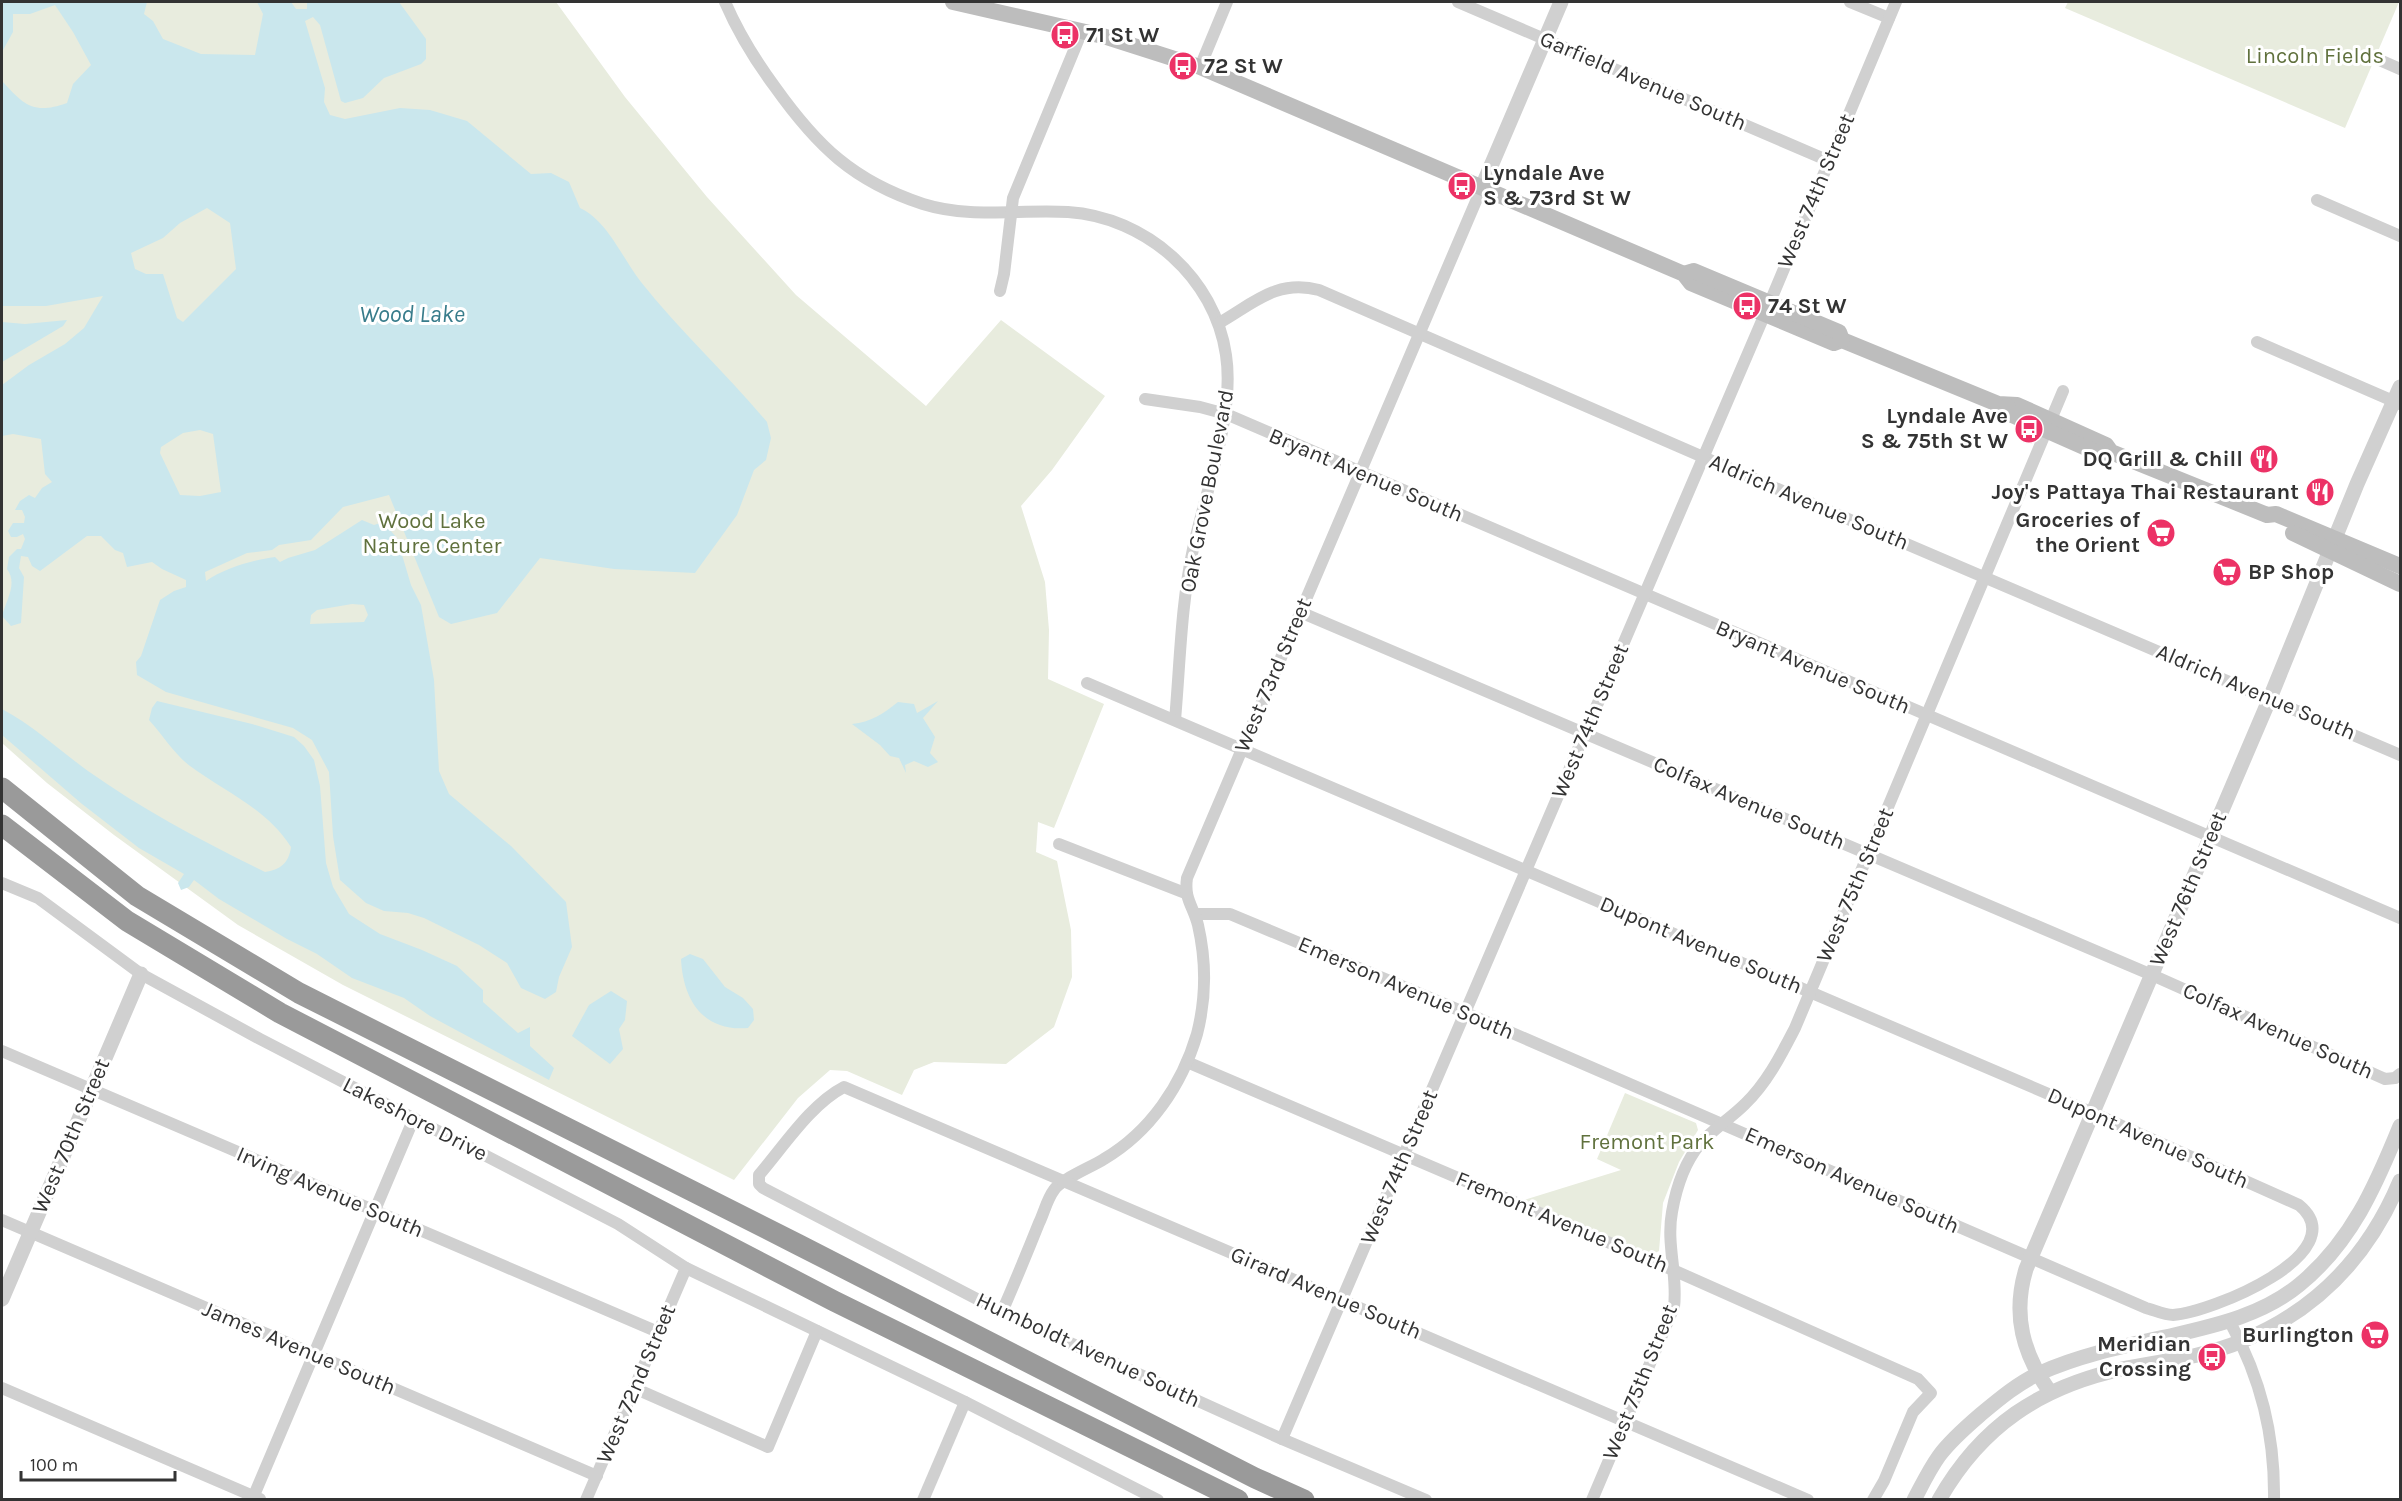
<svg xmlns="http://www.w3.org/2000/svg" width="2402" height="1501" font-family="Karla,sans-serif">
<rect width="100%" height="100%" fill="#fff"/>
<g fill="#e8ecde">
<path d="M2,2H556L625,97L707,197L796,295L926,406L1001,320L1105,396L1052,470L1021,506L1045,582L1049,630L1048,679L1104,704L1054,828L1038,822L1036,852L1057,861L1071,930L1072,977L1054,1027L1006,1064L934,1062L914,1070L902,1095L847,1071L830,1070L798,1098L734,1180L343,985L238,925L114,835L47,783L2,743Z"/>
<path d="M2068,2H2399L2345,128L2065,8Z"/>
<path d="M1625,1093L1696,1123L1698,1130L1679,1162L1663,1203L1659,1251L1651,1255L1524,1200L1621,1170L1597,1159Z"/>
</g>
<g fill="#cae7ed" fill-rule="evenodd">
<path d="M2,2H147L144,14L153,21L163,39L201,54L255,55L263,14L257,2H291L296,9H307V2H399L426,39V59L421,64L384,78L363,98L345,103L341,101L320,25L313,17L305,21L325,88L324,102L330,115L345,119L400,108L430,110L467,121L531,174L551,173L569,182L580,208C608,221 622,258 641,282C680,331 727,374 767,422L771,438L766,460L754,470L737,515L695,573L614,569L540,558L497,613L451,624L439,617L389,495L343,507L311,540L279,545L272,550L247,553L205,572L206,581C225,568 253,560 275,557L280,562L288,558L315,550L362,520L374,525L383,522L397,538L411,585L421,605L434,680L439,771L449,794L511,846L566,902L572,947L559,977L556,992L545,999L521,988L507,963L479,945L424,918L408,913L384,911L366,903L340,880L333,836L329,772L312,740L293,728L166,692L137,675L136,662L141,656L160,600L174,591L186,587V580L162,569L152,562L127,567L123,553L115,550L101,536H87L40,571L32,566L28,557L21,556L19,568L24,577L21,623L11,626L2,616C6,600 18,584 7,569L9,557L17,549H21L25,539L23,534L17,537H11L8,531L13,523H24L25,517L22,510H15L20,501L29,495L35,498L42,488L52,482L45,474L41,439L13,434L2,436V385L29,365L65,344L84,328L103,296L46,306H2V69V81C24,105 33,115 67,103L73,84L91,65L73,32L55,5L30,14H13V32L2,52ZM207,208L230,223L236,269L183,322L177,318L163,274H146L135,269L131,253L163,238L180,223ZM200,430L213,434L221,492L200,496L180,495L160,453L161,447L183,433ZM352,604L364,605L368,615L364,622L310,624L311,615L317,610Z"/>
<path d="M67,320L63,326L2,362V322L25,324Z"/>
<path d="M157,701L252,724L294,737L304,746L314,760L320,786L326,863L333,887L349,914L380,934L422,950L457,966L483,990V1002L518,1033L530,1027V1046L554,1068L549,1080L430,1016L404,998L352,978L317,954L287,939L219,899L194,880L189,887L181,890L178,883L184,874L139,848L82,804L2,735V709C34,726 59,750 88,771C143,810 204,842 265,872C280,870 289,863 291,847C266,808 225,792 190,766C174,754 162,734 149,720L152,708Z"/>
<path d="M938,701L923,718L935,737L930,753L938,762L928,767L914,761L905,765L906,773L899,758L890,756L880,745L852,724C871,722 883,714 898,702L914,704L917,713Z"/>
<path d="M690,954L703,959L725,987L743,998L753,1009L754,1020L748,1028C703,1032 683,1000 681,959Z"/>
<path d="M611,991L627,1001L625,1020L619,1029L623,1049L610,1064L572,1036L589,1005Z"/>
</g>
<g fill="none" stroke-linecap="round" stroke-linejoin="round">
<g stroke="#d0d0d0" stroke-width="12">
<path d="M725,2C738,32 755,60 775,87C817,146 853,181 923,204C971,219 1019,209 1068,212C1146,217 1215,278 1226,355C1235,414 1206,490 1193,549C1181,604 1180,664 1175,720"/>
<path d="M1458,2L1829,161"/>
<path d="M1850,2L1889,18"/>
<path d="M2375,58L2400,69"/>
<path d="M1200,67L1227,2"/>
<path d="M2317,200L2400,236"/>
<path d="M1000,291L1004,274L1013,198L1082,31"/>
<path d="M1219,323C1254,303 1277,279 1319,290L1703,457L2400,755"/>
<path d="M2257,342L2400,404"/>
<path d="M1145,399L1200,407L1226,414L2400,918"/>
<path d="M1300,612L2152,975L2385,1079L2395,1078L2400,1074"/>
<path d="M1087,683L2093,1113L2299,1205C2357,1253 2210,1313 2173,1315C2164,1315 2154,1310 2146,1308L1466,1013L1230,914H1195"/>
<path d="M1059,844L1185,893"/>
<path d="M2,883L38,898L141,974L260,1039L618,1224L686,1268L965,1402L1158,1500"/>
<path d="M2,1051L658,1332"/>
<path d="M1187,1062L1673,1270L1918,1379L1931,1393L1913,1412L1884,1481L1873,1500"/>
<path d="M2,1220L597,1476"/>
<path d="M1002,1312C1015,1282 1027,1253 1039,1223C1044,1213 1047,1199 1054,1190C1061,1179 1092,1167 1104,1159C1150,1132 1182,1085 1197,1034C1206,999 1206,960 1198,925C1193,905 1184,900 1187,878L1482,187"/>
<path d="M2230,1322C2261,1379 2275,1435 2274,1500"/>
<path d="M2,1388L260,1499"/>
<path d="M634,1388L768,1447L817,1331"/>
<path d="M1282,1439L1770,302L1896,2"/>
<path d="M252,1500L414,1118"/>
<path d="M586,1500L686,1268"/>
<path d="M923,1500L965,1402"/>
<path d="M1426,1500L1282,1439L1002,1312L763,1188L759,1184V1175C784,1146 811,1104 844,1087L1808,1500"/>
<path d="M1592,1500L1674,1307C1678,1275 1666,1244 1672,1212C1676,1189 1685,1162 1700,1144C1713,1129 1731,1118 1745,1104C1767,1083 1781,1055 1795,1028L2063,391"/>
</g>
<g stroke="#d0d0d0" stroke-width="15">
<path d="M1482,187L1561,2"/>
<path d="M2,1299L141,974"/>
<path d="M2050,1392C2023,1354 2012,1315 2026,1269L2270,698L2357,484L2400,387"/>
<path d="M1914,1500C1922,1485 1929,1470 1939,1456C1950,1441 1966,1427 1980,1415C1998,1400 2018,1383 2040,1373C2082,1354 2129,1345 2174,1335C2218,1325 2264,1314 2299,1285C2351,1243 2376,1185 2400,1126"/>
<path d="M1939,1500C1981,1426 2040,1387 2122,1369C2162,1361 2204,1357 2242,1341C2318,1310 2369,1255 2400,1181"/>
</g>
<g stroke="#bdbdbd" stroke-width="16">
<path d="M953,2L1103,36L1200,67L1684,274L1691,283L1834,343L1842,340L1998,404L2017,405L2106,445L2111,452L2267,515L2276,514L2400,566"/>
<path d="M1684,274L1694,271L1839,332L1842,340"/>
<path d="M2007,406L2012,415L2102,455L2111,452"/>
<path d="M2293,533L2400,584"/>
</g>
<g stroke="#9a9a9a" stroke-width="21">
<path d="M2,788L137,896L299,993L799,1245L1255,1478L1304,1500"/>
<path d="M2,825L127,921L280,1013L834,1301L1238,1500"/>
</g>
</g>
<defs>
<g id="bus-disc" transform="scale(1.5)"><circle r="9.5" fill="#ec3266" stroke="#fff"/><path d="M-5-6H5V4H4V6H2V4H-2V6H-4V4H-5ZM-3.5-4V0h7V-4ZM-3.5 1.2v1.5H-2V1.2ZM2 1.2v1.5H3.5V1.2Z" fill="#fff"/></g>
<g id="restaurant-disc" transform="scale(1.5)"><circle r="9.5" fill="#ec3266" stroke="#fff"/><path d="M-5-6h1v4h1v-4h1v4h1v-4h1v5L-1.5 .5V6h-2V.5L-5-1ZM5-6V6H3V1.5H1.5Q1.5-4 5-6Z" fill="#fff"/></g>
<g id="supermarket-disc" transform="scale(1.5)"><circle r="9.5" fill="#ec3266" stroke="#fff"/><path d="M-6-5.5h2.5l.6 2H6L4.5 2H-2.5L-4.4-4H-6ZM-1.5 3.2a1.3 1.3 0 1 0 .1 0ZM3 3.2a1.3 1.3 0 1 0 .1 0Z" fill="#fff"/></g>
</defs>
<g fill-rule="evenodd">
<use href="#bus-disc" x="1065" y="35"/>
<use href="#bus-disc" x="1183" y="66"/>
<use href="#bus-disc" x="1462" y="186"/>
<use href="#bus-disc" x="1747" y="306"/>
<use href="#bus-disc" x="2029" y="429"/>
<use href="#restaurant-disc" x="2264" y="459"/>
<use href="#restaurant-disc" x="2320" y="492"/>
<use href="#supermarket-disc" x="2161" y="533"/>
<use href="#supermarket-disc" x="2227" y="572"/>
<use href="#supermarket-disc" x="2375" y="1335"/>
<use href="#bus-disc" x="2212" y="1357"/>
</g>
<g text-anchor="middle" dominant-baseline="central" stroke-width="6" stroke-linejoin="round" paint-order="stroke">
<g font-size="22" font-weight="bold" fill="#333" stroke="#fff" text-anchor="end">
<text x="1086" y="35" text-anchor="start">71 St W</text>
<text x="1204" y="66" text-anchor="start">72 St W</text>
<text x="1483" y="173" text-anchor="start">Lyndale Ave<tspan x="1483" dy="25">S &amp; 73rd St W</tspan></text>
<text x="1768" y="306" text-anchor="start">74 St W</text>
<text x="2008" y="416">Lyndale Ave<tspan x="2008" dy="25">S &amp; 75th St W</tspan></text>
<text x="2243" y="459">DQ Grill &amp; Chill</text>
<text x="2299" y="492">Joy's Pattaya Thai Restaurant</text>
<text x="2140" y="520">Groceries of<tspan x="2140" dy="25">the Orient</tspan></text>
<text x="2248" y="572" text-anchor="start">BP Shop</text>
<text x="2354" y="1335">Burlington</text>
<text x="2191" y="1344">Meridian<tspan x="2191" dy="25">Crossing</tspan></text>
</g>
<g font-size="22" fill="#60713d" stroke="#fff">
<text x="2315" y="56">Lincoln Fields</text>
<text x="432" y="521">Wood Lake<tspan x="432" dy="25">Nature Center</tspan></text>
<text x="1647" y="1142">Fremont Park</text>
</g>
<g font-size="22" fill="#333" stroke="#fff">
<text transform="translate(1643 81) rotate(23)">Garfield Avenue South</text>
<text transform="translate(1816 191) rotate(-67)">West 74th Street</text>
<text transform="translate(1366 475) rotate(23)">Bryant Avenue South</text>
<text transform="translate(1207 491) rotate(-79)">Oak Grove Boulevard</text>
<text transform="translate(1809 502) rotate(23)">Aldrich Avenue South</text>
<text transform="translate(1813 667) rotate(23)">Bryant Avenue South</text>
<text transform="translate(1273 675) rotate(-67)">West 73rd Street</text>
<text transform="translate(2256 692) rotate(23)">Aldrich Avenue South</text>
<text transform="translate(1590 721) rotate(-67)">West 74th Street</text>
<text transform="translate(1749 803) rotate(23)">Colfax Avenue South</text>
<text transform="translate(1855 885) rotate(-67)">West 75th Street</text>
<text transform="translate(2188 889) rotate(-67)">West 76th Street</text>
<text transform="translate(1701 945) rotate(23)">Dupont Avenue South</text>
<text transform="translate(1406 988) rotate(23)">Emerson Avenue South</text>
<text transform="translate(2278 1031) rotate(24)">Colfax Avenue South</text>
<text transform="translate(415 1119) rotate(27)">Lakeshore Drive</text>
<text transform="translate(71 1136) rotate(-67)">West 70th Street</text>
<text transform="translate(2148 1138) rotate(24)">Dupont Avenue South</text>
<text transform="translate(1399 1167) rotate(-67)">West 74th Street</text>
<text transform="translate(1852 1180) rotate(24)">Emerson Avenue South</text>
<text transform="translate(330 1192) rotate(23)">Irving Avenue South</text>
<text transform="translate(1562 1222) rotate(23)">Fremont Avenue South</text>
<text transform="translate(1326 1293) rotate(23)">Girard Avenue South</text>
<text transform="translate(299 1348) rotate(23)">James Avenue South</text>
<text transform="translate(1088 1350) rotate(25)">Humboldt Avenue South</text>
<text transform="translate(1640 1382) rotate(-68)">West 75th Street</text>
<text transform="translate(636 1384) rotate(-67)">West 72nd Street</text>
</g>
<g font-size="24" font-style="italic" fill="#387c8b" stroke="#fff">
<text x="412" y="314">Wood Lake</text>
</g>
</g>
<rect width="2402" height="1501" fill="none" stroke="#333333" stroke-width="6"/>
<path d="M21 1471v9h154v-9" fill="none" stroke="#333333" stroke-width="3"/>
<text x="30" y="1471" font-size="18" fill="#333333" stroke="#ffffff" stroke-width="4.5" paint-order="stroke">100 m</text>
</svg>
